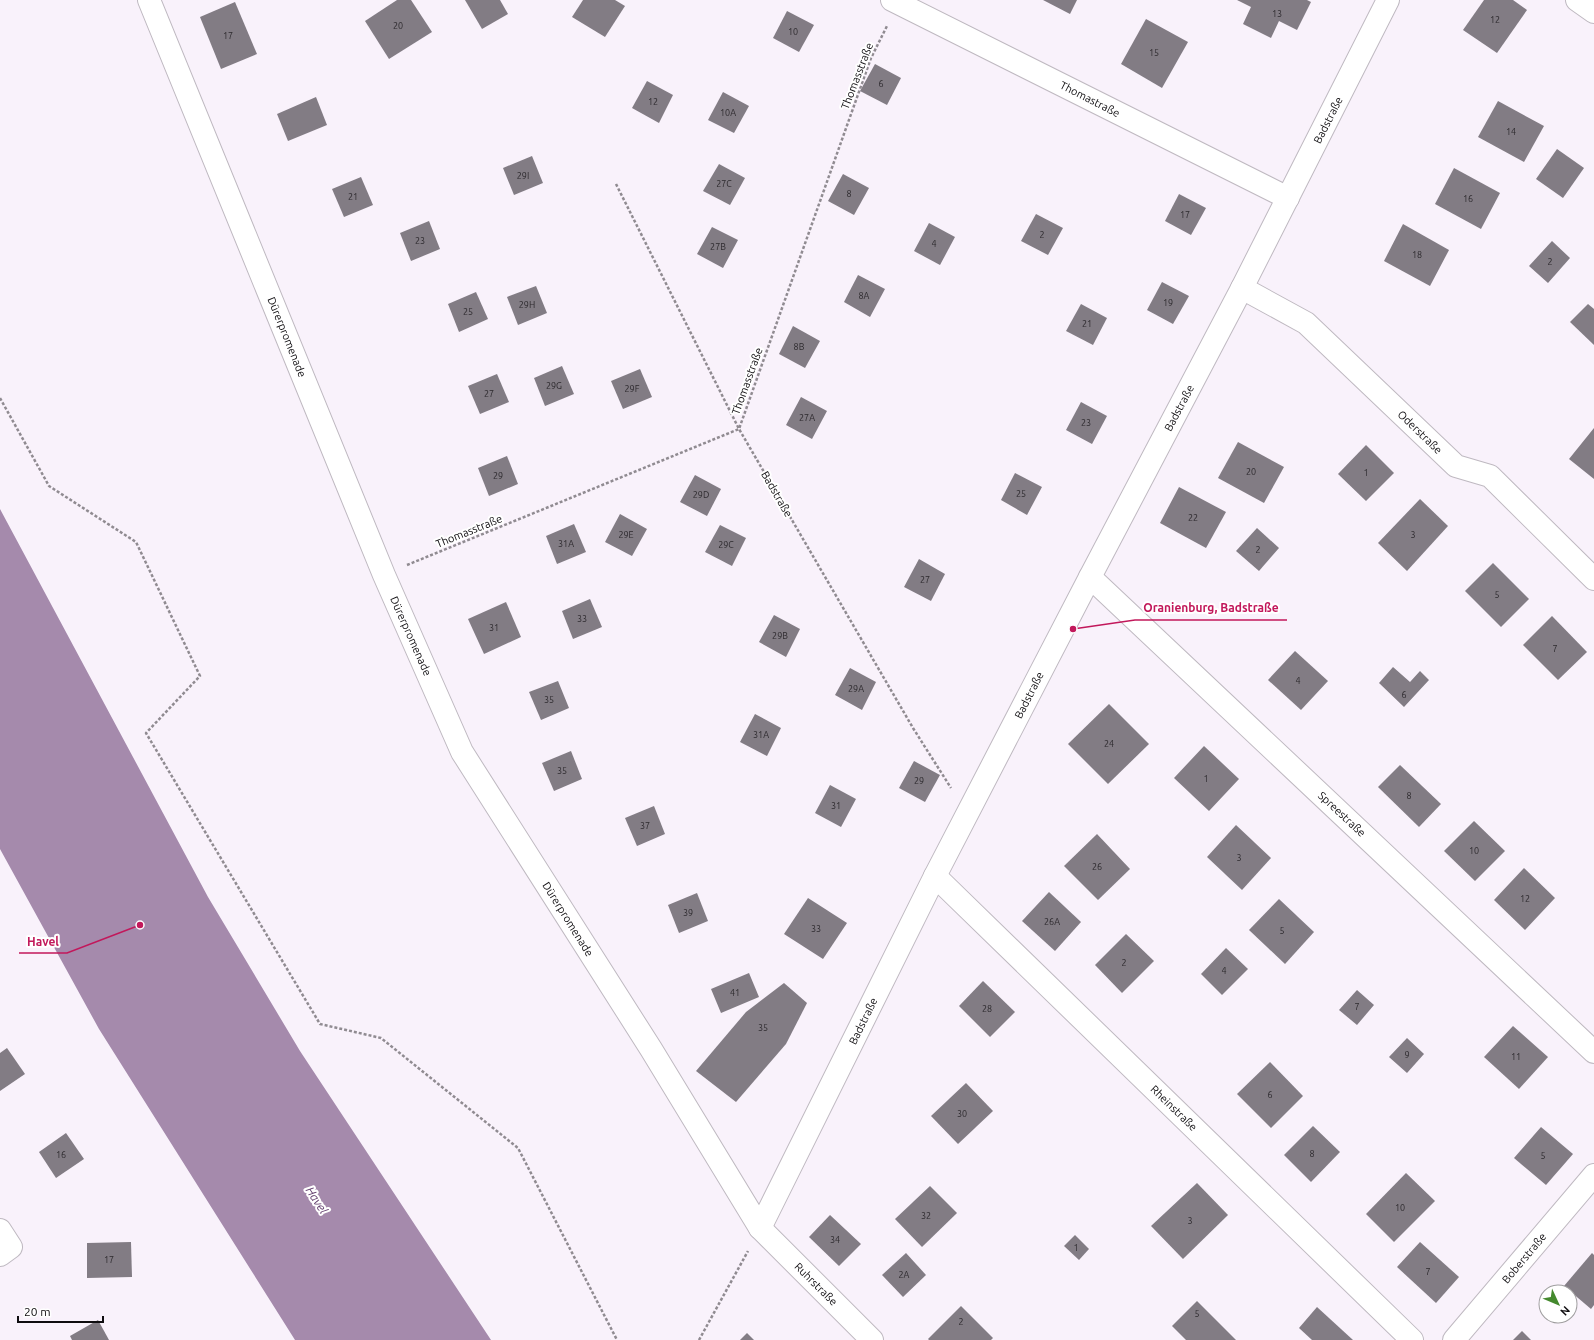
<svg xmlns="http://www.w3.org/2000/svg" width="1594" height="1340" font-family="Ubuntu,sans-serif">
<rect width="100%" height="100%" fill="#f9f2fb"/>
<path fill="#a58aac" d="M0,509L208,897L300,1051L491,1340H295L99,1029L0,849Z"/>
<g fill="#827c84">
<path d="M397,0H411L432,32L389,59L365,21Z"/>
<path d="M465,0H500L508,14L482,29Z"/>
<path d="M583,0H615L625,6L605,37L572,17Z"/>
<path d="M1043,0H1077L1070,14Z"/>
<path d="M1237,0H1307L1311,2L1297,30L1279,21L1271,38L1243,24L1251,7Z"/>
<path d="M1484,0H1513L1527,10L1497,53L1463,30Z"/>
<path d="M235,2L257,54L221,69L200,17Z"/>
<path d="M787,11L814,25L799,52L773,38Z"/>
<path d="M1146,19L1188,42L1162,88L1121,64Z"/>
<path d="M875,64L901,78L887,105L860,91Z"/>
<path d="M647,81L673,95L659,123L632,108Z"/>
<path d="M723,92L749,106L734,133L708,120Z"/>
<path d="M316,97L327,125L288,141L277,114Z"/>
<path d="M1498,101L1544,126L1524,162L1478,137Z"/>
<path d="M1557,149L1584,168L1563,198L1536,179Z"/>
<path d="M532,156L543,183L514,195L503,168Z"/>
<path d="M719,164L745,178L730,205L703,191Z"/>
<path d="M1454,168L1500,193L1481,229L1435,204Z"/>
<path d="M843,174L869,188L854,215L828,201Z"/>
<path d="M361,177L373,205L344,217L332,189Z"/>
<path d="M1179,194L1206,208L1191,235L1165,221Z"/>
<path d="M1036,214L1063,228L1048,255L1021,241Z"/>
<path d="M429,221L440,249L411,261L400,233Z"/>
<path d="M929,223L955,237L940,265L914,251Z"/>
<path d="M1403,224L1449,250L1430,286L1384,261Z"/>
<path d="M712,227L738,240L723,268L697,254Z"/>
<path d="M1552,241L1570,258L1548,283L1529,266Z"/>
<path d="M858,275L885,289L870,317L844,302Z"/>
<path d="M1162,282L1189,296L1173,324L1147,310Z"/>
<path d="M536,286L547,313L518,325L507,297Z"/>
<path d="M476,292L488,319L459,332L448,304Z"/>
<path d="M1081,304L1107,318L1093,345L1066,331Z"/>
<path d="M1588,304L1594,309V345L1570,322Z"/>
<path d="M793,326L820,341L805,368L779,354Z"/>
<path d="M562,366L574,394L545,406L534,378Z"/>
<path d="M640,369L652,397L623,409L611,381Z"/>
<path d="M497,374L509,402L480,414L468,386Z"/>
<path d="M801,397L827,411L812,439L786,425Z"/>
<path d="M1081,402L1107,416L1092,444L1066,430Z"/>
<path d="M1594,428V479L1569,459Z"/>
<path d="M1238,442L1284,467L1264,503L1218,478Z"/>
<path d="M1366,445L1394,473L1366,501L1338,474Z"/>
<path d="M507,456L518,484L489,496L478,468Z"/>
<path d="M1015,473L1042,487L1027,515L1001,500Z"/>
<path d="M695,475L721,489L707,516L680,502Z"/>
<path d="M1179,487L1226,512L1206,548L1160,523Z"/>
<path d="M1420,499L1448,526L1407,571L1378,543Z"/>
<path d="M620,514L647,529L632,556L605,542Z"/>
<path d="M574,524L586,552L557,564L546,536Z"/>
<path d="M720,525L746,538L732,566L705,552Z"/>
<path d="M1257,528L1279,548L1259,571L1236,551Z"/>
<path d="M919,559L945,574L931,601L904,587Z"/>
<path d="M1493,563L1529,599L1501,627L1465,591Z"/>
<path d="M590,599L602,627L573,639L562,611Z"/>
<path d="M506,602L521,637L484,654L468,619Z"/>
<path d="M774,615L800,629L786,657L759,642Z"/>
<path d="M1552,616L1587,652L1558,680L1523,645Z"/>
<path d="M1295,651L1328,681L1301,710L1268,680Z"/>
<path d="M1393,667L1410,682L1420,671L1429,680L1404,707L1379,683Z"/>
<path d="M850,668L876,682L862,710L835,695Z"/>
<path d="M558,681L569,708L541,720L529,692Z"/>
<path d="M1109,704L1149,744L1108,784L1068,744Z"/>
<path d="M755,714L781,728L767,756L740,742Z"/>
<path d="M1204,746L1239,779L1209,811L1174,778Z"/>
<path d="M571,751L582,779L554,791L542,763Z"/>
<path d="M914,761L940,775L925,802L899,788Z"/>
<path d="M1400,765L1441,804L1419,827L1378,787Z"/>
<path d="M830,785L856,799L841,827L815,813Z"/>
<path d="M654,806L665,834L637,846L625,818Z"/>
<path d="M1474,821L1505,851L1475,881L1444,851Z"/>
<path d="M1236,825L1271,858L1242,890L1207,857Z"/>
<path d="M1097,834L1130,869L1098,900L1064,866Z"/>
<path d="M1524,868L1555,898L1525,930L1494,900Z"/>
<path d="M1049,892L1081,922L1055,951L1022,921Z"/>
<path d="M697,893L708,921L679,933L668,905Z"/>
<path d="M808,898L847,923L823,959L784,934Z"/>
<path d="M1279,899L1314,932L1285,964L1249,930Z"/>
<path d="M1126,934L1154,961L1122,993L1095,965Z"/>
<path d="M1226,948L1248,969L1222,995L1201,974Z"/>
<path d="M749,973L759,997L721,1013L711,989Z"/>
<path d="M983,981L1015,1012L990,1037L959,1006Z"/>
<path d="M784,983L807,1003L786,1044L736,1102L696,1071L746,1012Z"/>
<path d="M1357,990L1374,1005L1357,1025L1339,1010Z"/>
<path d="M1513,1026L1548,1057L1519,1089L1484,1057Z"/>
<path d="M1407,1038L1424,1054L1407,1073L1389,1057Z"/>
<path d="M7,1048L25,1074L0,1091V1053Z"/>
<path d="M1270,1062L1303,1096L1271,1128L1237,1094Z"/>
<path d="M966,1083L993,1111L958,1144L931,1116Z"/>
<path d="M1313,1126L1340,1152L1311,1182L1284,1155Z"/>
<path d="M1541,1127L1573,1154L1546,1185L1514,1158Z"/>
<path d="M66,1133L84,1159L56,1178L39,1152Z"/>
<path d="M1406,1173L1435,1201L1394,1242L1366,1214Z"/>
<path d="M1197,1183L1228,1215L1183,1259L1151,1226Z"/>
<path d="M930,1186L957,1213L922,1247L895,1219Z"/>
<path d="M830,1215L861,1244L839,1266L809,1237Z"/>
<path d="M1075,1235L1089,1249L1079,1260L1064,1246Z"/>
<path d="M131,1242L132,1277L87,1278V1243Z"/>
<path d="M1420,1242L1459,1277L1436,1303L1397,1267Z"/>
<path d="M906,1253L926,1275L903,1297L882,1275Z"/>
<path d="M1592,1253L1594,1255V1305L1591,1309L1564,1286Z"/>
<path d="M1197,1301L1236,1340H1186L1172,1326Z"/>
<path d="M961,1306L993,1338L991,1340H929L928,1339Z"/>
<path d="M1317,1307L1353,1340H1312L1299,1328Z"/>
<path d="M98,1320L109,1340H72L70,1336Z"/>
<path d="M1522,1331L1531,1340H1513Z"/>
<path d="M747,1333L754,1340H740Z"/>
</g>
<g fill="none" stroke-linecap="round" stroke-linejoin="round">
<g stroke="#bfb9c1" stroke-width="24">
<g id="minor">
<path d="M149,0L384,575L462,752L651,1049L760,1228L872,1340"/>
<path d="M892,0L1288,198"/>
<path d="M1577,0L1594,12"/>
<path d="M1242,288L1306,323L1456,466L1490,476L1594,579"/>
<path d="M1090,577L1594,1052"/>
<path d="M935,876L1412,1340"/>
<path d="M760,1228L935,876L1090,577L1242,288L1388,0"/>
<path d="M0,1230L11,1247L0,1255"/>
<path d="M1454,1340L1594,1175"/>
</g>
</g>
<g stroke="#908b91" stroke-width="2.5" stroke-dasharray="3 2" stroke-linecap="butt">
<path d="M616,184L739,429L913,728L951,788"/>
<path d="M0,398L49,486L136,542L200,676L146,733L320,1024L381,1038L518,1148L617,1340"/>
<path d="M407,565L739,429L871,58L887,26"/>
<path d="M699,1340L748,1251"/>
</g>
<use href="#minor" stroke="#fff" stroke-width="22"/>
</g>
<g text-anchor="middle" dominant-baseline="central" stroke-width="4" stroke-linejoin="round" paint-order="stroke">
<g font-size="9" fill="#2c292d">
<text x="1277" y="14">13</text>
<text x="1495" y="20">12</text>
<text x="398" y="26">20</text>
<text x="793" y="32">10</text>
<text x="228" y="36">17</text>
<text x="1154" y="53">15</text>
<text x="881" y="84">6</text>
<text x="653" y="102">12</text>
<text x="728" y="113">10A</text>
<text x="1511" y="132">14</text>
<text x="523" y="176">29I</text>
<text x="724" y="184">27C</text>
<text x="849" y="194">8</text>
<text x="353" y="197">21</text>
<text x="1468" y="199">16</text>
<text x="1185" y="215">17</text>
<text x="1042" y="235">2</text>
<text x="420" y="241">23</text>
<text x="934" y="244">4</text>
<text x="718" y="247">27B</text>
<text x="1417" y="255">18</text>
<text x="1550" y="262">2</text>
<text x="864" y="296">8A</text>
<text x="1168" y="303">19</text>
<text x="527" y="305">29H</text>
<text x="468" y="312">25</text>
<text x="1087" y="324">21</text>
<text x="799" y="347">8B</text>
<text x="554" y="386">29G</text>
<text x="632" y="389">29F</text>
<text x="489" y="394">27</text>
<text x="807" y="418">27A</text>
<text x="1086" y="423">23</text>
<text x="1251" y="472">20</text>
<text x="1366" y="473">1</text>
<text x="498" y="476">29</text>
<text x="1021" y="494">25</text>
<text x="701" y="495">29D</text>
<text x="1193" y="518">22</text>
<text x="626" y="535">29E</text>
<text x="1413" y="535">3</text>
<text x="566" y="544">31A</text>
<text x="726" y="545">29C</text>
<text x="1258" y="550">2</text>
<text x="925" y="580">27</text>
<text x="1497" y="595">5</text>
<text x="582" y="619">33</text>
<text x="494" y="628">31</text>
<text x="780" y="636">29B</text>
<text x="1555" y="649">7</text>
<text x="1298" y="681">4</text>
<text x="856" y="689">29A</text>
<text x="1404" y="695">6</text>
<text x="549" y="700">35</text>
<text x="761" y="735">31A</text>
<text x="1109" y="744">24</text>
<text x="562" y="771">35</text>
<text x="1206" y="779">1</text>
<text x="919" y="781">29</text>
<text x="1409" y="796">8</text>
<text x="836" y="806">31</text>
<text x="645" y="826">37</text>
<text x="1474" y="851">10</text>
<text x="1239" y="858">3</text>
<text x="1097" y="867">26</text>
<text x="1525" y="899">12</text>
<text x="688" y="913">39</text>
<text x="1052" y="922">26A</text>
<text x="816" y="929">33</text>
<text x="1282" y="931">5</text>
<text x="1124" y="963">2</text>
<text x="1224" y="971">4</text>
<text x="735" y="993">41</text>
<text x="1357" y="1007">7</text>
<text x="987" y="1009">28</text>
<text x="763" y="1028">35</text>
<text x="1407" y="1055">9</text>
<text x="1516" y="1057">11</text>
<text x="1270" y="1095">6</text>
<text x="962" y="1114">30</text>
<text x="1312" y="1154">8</text>
<text x="61" y="1155">16</text>
<text x="1543" y="1156">5</text>
<text x="1400" y="1208">10</text>
<text x="926" y="1216">32</text>
<text x="1190" y="1221">3</text>
<text x="835" y="1240">34</text>
<text x="1076" y="1248">1</text>
<text x="109" y="1260">17</text>
<text x="1428" y="1272">7</text>
<text x="904" y="1275">2A</text>
<text x="1197" y="1314">5</text>
<text x="961" y="1322">2</text>
</g>
<g font-size="11" fill="#0f0d10" stroke="#fff">
<text transform="translate(857 76) rotate(-69)">Thomasstraße</text>
<text transform="translate(1090 99) rotate(27)">Thomastraße</text>
<text transform="translate(1328 120) rotate(-63)">Badstraße</text>
<text transform="translate(287 337) rotate(68)">Dürerpromenade</text>
<text transform="translate(747 381) rotate(-70)">Thomasstraße</text>
<text transform="translate(1179 408) rotate(-62)">Badstraße</text>
<text transform="translate(1420 432) rotate(44)">Oderstraße</text>
<text transform="translate(777 494) rotate(60)">Badstraße</text>
<text transform="translate(469 531) rotate(-22)">Thomasstraße</text>
<text transform="translate(411 636) rotate(66)">Dürerpromenade</text>
<text transform="translate(1029 695) rotate(-63)">Badstraße</text>
<text transform="translate(1342 814) rotate(43)">Spreestraße</text>
<text transform="translate(568 919) rotate(58)">Dürerpromenade</text>
<text transform="translate(863 1021) rotate(-64)">Badstraße</text>
<text transform="translate(1174 1108) rotate(44)">Rheinstraße</text>
<text transform="translate(1524 1258) rotate(-50)">Boberstraße</text>
<text transform="translate(816 1284) rotate(45)">Ruhrstraße</text>
</g>
<g font-size="12" font-style="italic" fill="#5f3a6a" stroke="#fff">
<text transform="translate(317 1200) rotate(57)">Havel</text>
</g>
</g>
<path fill="none" stroke="#c2185b" stroke-width="1.5" d="M1073 629L1135 620H1287M140 925L67 953H19"/>
<g fill="#c2185b" stroke="#fff" stroke-width="1.5">
<circle cx="1073" cy="629" r="4"/>
<circle cx="140" cy="925" r="4"/>
</g>
<g font-size="12" text-anchor="middle" font-weight="bold" fill="#c2185b" stroke="#fff" stroke-width="4" stroke-linejoin="round" paint-order="stroke">
<text x="1211" y="612">Oranienburg, Badstraße</text>
<text x="43" y="946">Havel</text>
</g>
<g transform="translate(1558 1304) rotate(134)"><circle r="19" fill="#ffffff" stroke="#9f9e9f"/>
<path d="M0-3L7 15L0 10L-7 15Z" fill="#44892d"/>
<text y="-6" font-size="11" font-weight="bold" text-anchor="middle" fill="#0f0d10">N</text>
</g>
<path d="M18 1316v6h85v-6" fill="none" stroke="#0f0d10" stroke-width="2"/>
<text x="24" y="1316" font-size="12" fill="#0f0d10" stroke="#ffffff" stroke-width="3" paint-order="stroke">20 m</text>
</svg>
